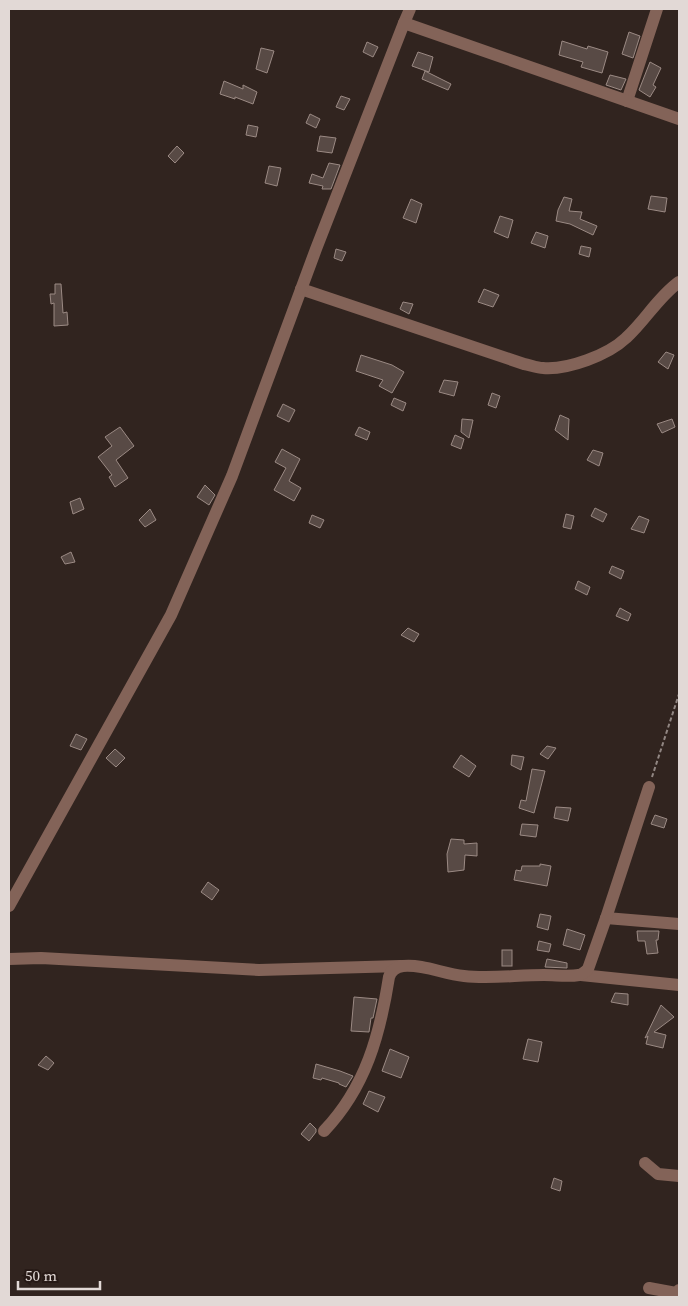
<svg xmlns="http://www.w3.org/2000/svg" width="688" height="1306" font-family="'Source Serif 4',serif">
<rect width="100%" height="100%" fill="#31241f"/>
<g fill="#584a45" stroke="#9b8a84">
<path d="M629,32L640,36L633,58L622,54Z"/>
<path d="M562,41L587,49L588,46L608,52L602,73L581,67L583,62L559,55Z"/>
<path d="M367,42L378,47L373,57L363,52Z"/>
<path d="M261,48L274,51L267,73L256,69Z"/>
<path d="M418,52L433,57L429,72L412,66Z"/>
<path d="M650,62L661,68L653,85L656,87L650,97L639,90Z"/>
<path d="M425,71L451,84L448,90L422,79Z"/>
<path d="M610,75L626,79L621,90L606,85Z"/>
<path d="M224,81L243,89V85L257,92L253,104L235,97V99L220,94Z"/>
<path d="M341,96L350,99L344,110L336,107Z"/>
<path d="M310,114L320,119L316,128L306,123Z"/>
<path d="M248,125L258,127L256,137L246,135Z"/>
<path d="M320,136L336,138L332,153L317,151Z"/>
<path d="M177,146L184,153L175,163L168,156Z"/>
<path d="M329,163L340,165L331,189H322L323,186L309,183L312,174L323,178Z"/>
<path d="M269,166L281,168L277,186L265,183Z"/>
<path d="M651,196L667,198L665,212L648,209Z"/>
<path d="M564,197L572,199L569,211L582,212L580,219L597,226L593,235L570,224L556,221L558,210Z"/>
<path d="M411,199L422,204L416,223L403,218Z"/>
<path d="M500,216L513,220L508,238L494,232Z"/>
<path d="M536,232L548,236L545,248L531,243Z"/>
<path d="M581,246L591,248L589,257L579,254Z"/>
<path d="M336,249L346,252L342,261L334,258Z"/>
<path d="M55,284H61L63,313L67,312L68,325L54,326V303L51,304L50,294H55Z"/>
<path d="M484,289L499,295L493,307L478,302Z"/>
<path d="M403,302L413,304L409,314L400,309Z"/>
<path d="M666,352L674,355L668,369L658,362Z"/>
<path d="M361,355L392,365L404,372L392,393L379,386L383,380L356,371Z"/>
<path d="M444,380L458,382L454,396L439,392Z"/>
<path d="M492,393L500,396L496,408L488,405Z"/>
<path d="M394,398L406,403L403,411L391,405Z"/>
<path d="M283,404L295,410L289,422L277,416Z"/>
<path d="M560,415L569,419L568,440L555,430Z"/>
<path d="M462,419L473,420L469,438L461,432Z"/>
<path d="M672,419L675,427L662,433L657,424Z"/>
<path d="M120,427L134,446L116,460L128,478L115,487L109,477L112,475L98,457L112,446L105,437Z"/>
<path d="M359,427L370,432L367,440L355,435Z"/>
<path d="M455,435L464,439L461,449L451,445Z"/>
<path d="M282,449L300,459L289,481L301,488L294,501L274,490L286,468L275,462Z"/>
<path d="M593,450L603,453L599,466L587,460Z"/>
<path d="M205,485L215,495L209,505L197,497Z"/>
<path d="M80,498L84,509L73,514L70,502Z"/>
<path d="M595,508L607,514L603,522L591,516Z"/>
<path d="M150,509L156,520L145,527L139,520Z"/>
<path d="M566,514L574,516L571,529L563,527Z"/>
<path d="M312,515L324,520L320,528L309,523Z"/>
<path d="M639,516L649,520L644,533L631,529Z"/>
<path d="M71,552L75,562L65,564L61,557Z"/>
<path d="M612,566L624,571L621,579L609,573Z"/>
<path d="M578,581L590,587L587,595L575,589Z"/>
<path d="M620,608L631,614L628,621L616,616Z"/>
<path d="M408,628L419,634L414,642L401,635Z"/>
<path d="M76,734L87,739L81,750L70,746Z"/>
<path d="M547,746L556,748L548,759L540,754Z"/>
<path d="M115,749L125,758L116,767L106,758Z"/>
<path d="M461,755L476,766L469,777L453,767Z"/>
<path d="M512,755L524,757L521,770L511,765Z"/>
<path d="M532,769L545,771L534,813L519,808L521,800L526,801Z"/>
<path d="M556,807L571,808L568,821L554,818Z"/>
<path d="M655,815L667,819L664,828L651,824Z"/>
<path d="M522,824L538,825L536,837L520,835Z"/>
<path d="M451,839L464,840V844L477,843V856L465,855L464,870L448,872L447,854Z"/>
<path d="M540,864L551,866L547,886L514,880L516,870L521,871L522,866H540Z"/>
<path d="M208,882L219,890L212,900L201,892Z"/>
<path d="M540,914L551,916L548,930L537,927Z"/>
<path d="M567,929L585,935L580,950L563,945Z"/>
<path d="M637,931H659L658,940H656L658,953L647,954L645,941H638Z"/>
<path d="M539,941L551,944L549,952L537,950Z"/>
<rect x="502" y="950" width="10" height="16"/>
<path d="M547,959L567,963V968L545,967Z"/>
<path d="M615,993L628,994V1005L611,1002Z"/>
<path d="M354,997L377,999L373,1018H371L369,1032L351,1031Z"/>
<path d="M661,1005L674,1017L654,1032L666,1035L663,1048L646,1044L648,1036L645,1038Z"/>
<path d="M528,1039L542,1042L538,1062L523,1059Z"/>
<path d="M390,1049L409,1057L401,1078L382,1071Z"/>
<path d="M46,1056L54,1063L48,1070L38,1065Z"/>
<path d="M316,1064L340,1071L353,1076L346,1087L339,1084V1083L322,1078L321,1080L313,1078Z"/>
<path d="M369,1091L385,1097L378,1112L363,1104Z"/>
<path d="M310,1123L316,1129V1132L309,1141L301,1134Z"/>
<path d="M554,1178L562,1181L560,1191L551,1188Z"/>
</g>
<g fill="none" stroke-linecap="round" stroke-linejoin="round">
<path stroke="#918682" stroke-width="2" stroke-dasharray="4 2.5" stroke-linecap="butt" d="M652,777L679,694"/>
<g stroke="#836358" stroke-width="12">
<path d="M404,23L410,9"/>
<path d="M627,101L657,9"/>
<path d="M301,289L524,364C530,365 537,368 543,368C568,370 608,355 626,338C645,321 658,297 679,282"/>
<path d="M9,906L171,615L232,476L316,249L404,23L679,119"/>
<path d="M606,918L679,924"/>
<path d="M9,959L41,958L259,970L401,966"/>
<path d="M581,975L679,985"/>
<path d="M324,1131C366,1087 380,1034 389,977C391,970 396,967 403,966C424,964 443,974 464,976C490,979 517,975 544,975C556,975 568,977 579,975C583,974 585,972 588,969L606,918L649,787"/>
<path d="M645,1163L658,1174L679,1176"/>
<path d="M649,1288L676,1293L679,1290"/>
</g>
</g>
<rect width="688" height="1306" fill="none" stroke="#e2d9d6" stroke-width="20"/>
<path d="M18 1281v8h82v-8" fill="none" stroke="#e2d9d6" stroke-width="2.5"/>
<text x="25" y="1281" font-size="15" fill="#e2d9d6" stroke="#271a16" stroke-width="4" paint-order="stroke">50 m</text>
</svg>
